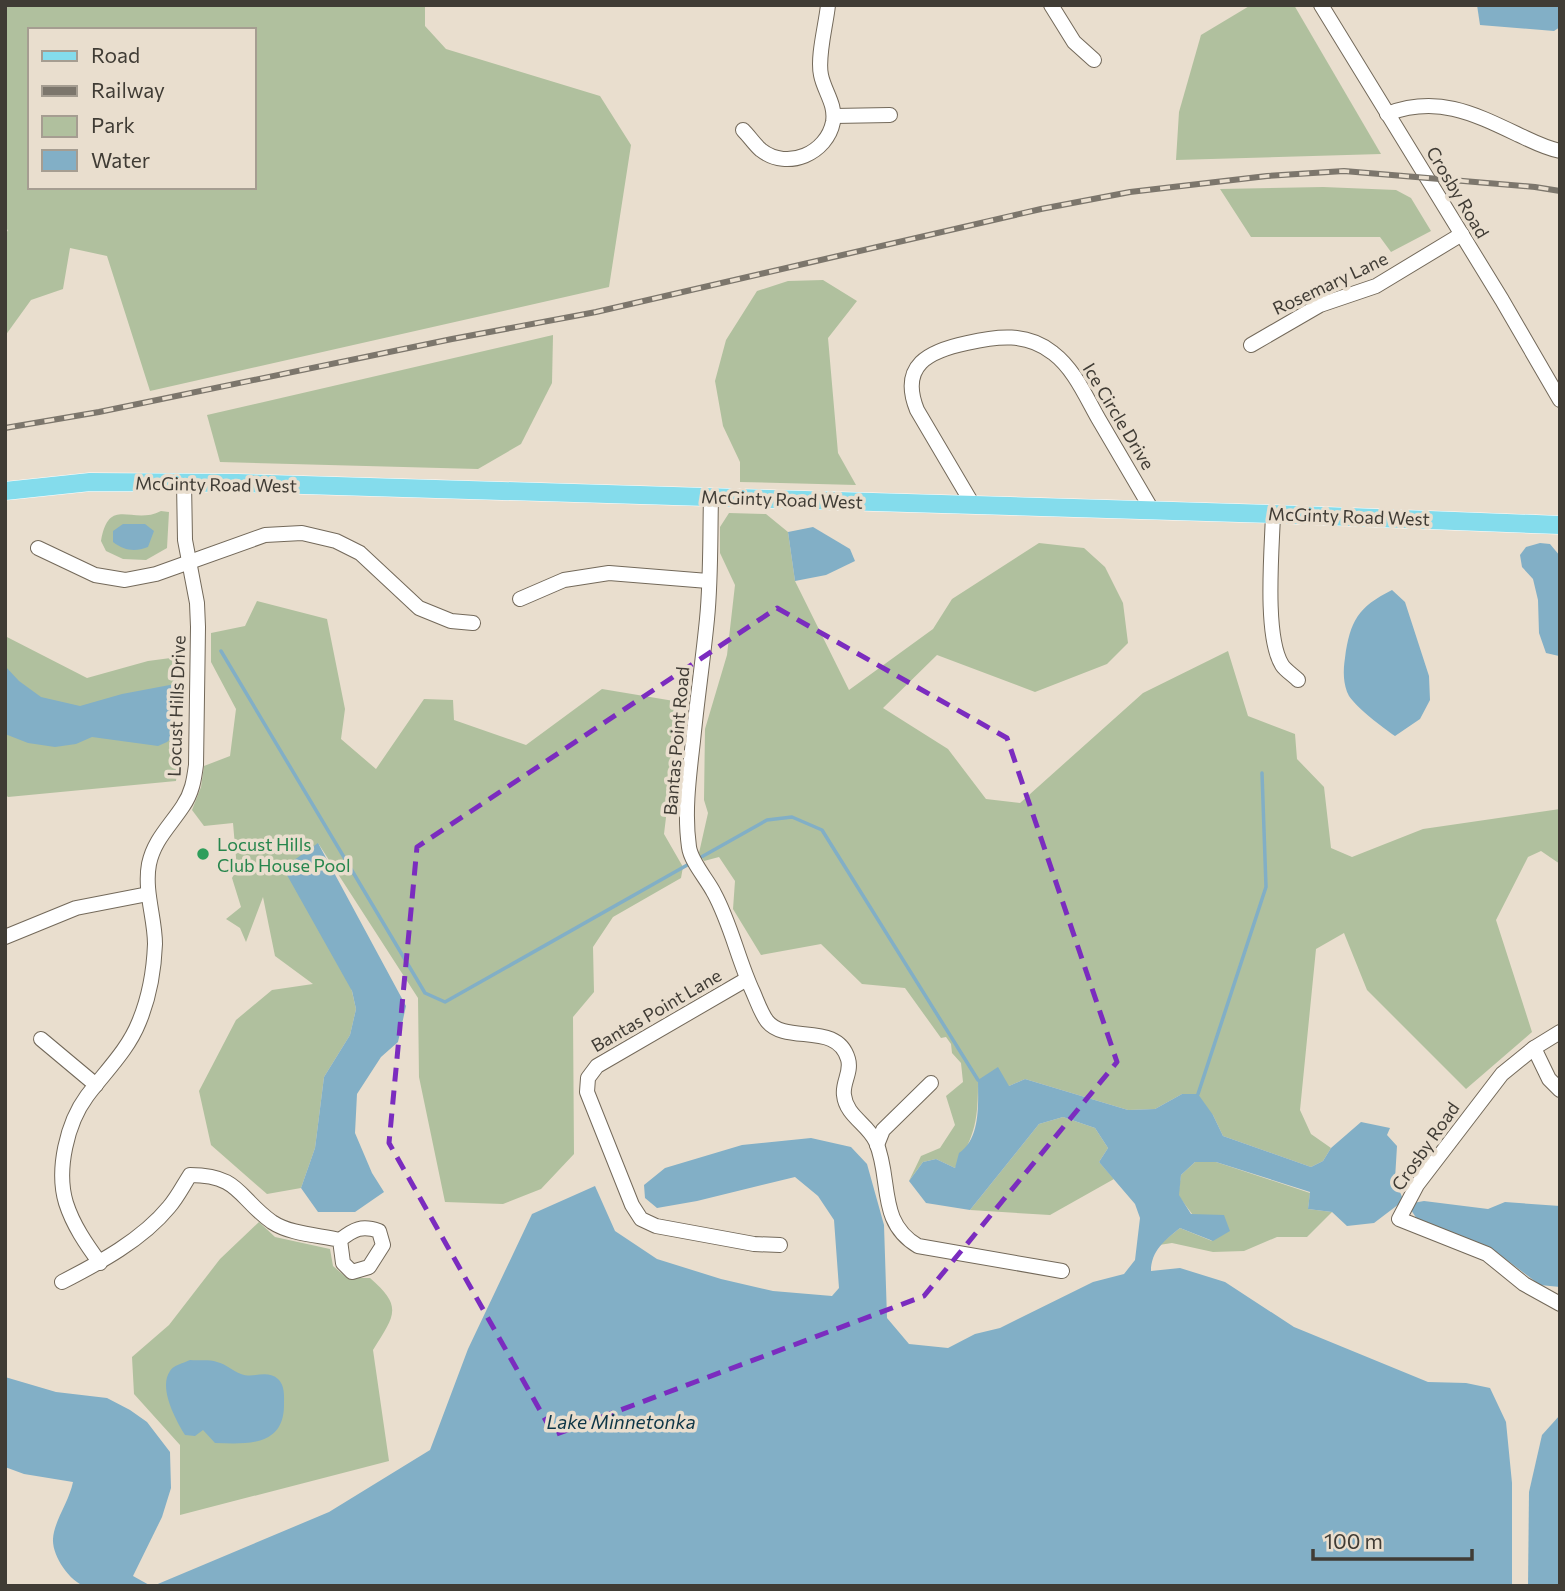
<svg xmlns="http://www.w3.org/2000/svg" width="1565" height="1591" font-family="Commissioner,sans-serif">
<rect width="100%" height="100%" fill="#e9dece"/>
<g fill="#b0c09e" fill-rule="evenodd">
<path d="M5,5H425V26L446,49L600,96L631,145L609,287L150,391L107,256L70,248L63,289L31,300L5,336V232L8,231L5,225ZM30,30H254V187H30Z"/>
<path d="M1251,5H1294L1381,154L1176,160L1179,112L1201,35Z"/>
<path d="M1323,187L1396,190L1411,198L1431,231L1391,252L1380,237H1251L1220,189Z"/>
<path d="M823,280L857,301L828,338L838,453L856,485L740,482V462L723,426L715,381L726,340L757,291L788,281Z"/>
<path d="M553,335L552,383L521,444L478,469L220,462L207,415Z"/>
<path d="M161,511L169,512L167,548L146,560L123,559L106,551L101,541C109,495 132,526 161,511Z"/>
<path d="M729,513L766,514L788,532L795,581L849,690L933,629L952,599L1039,543L1084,548L1105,567L1123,603L1128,643L1107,664L1035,692L937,655L883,708L948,749L986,799L1020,803L1143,693L1228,651L1248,716L1295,734L1297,759L1324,787L1331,848L1352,857L1423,829L1560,809V864L1541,851L1528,857L1496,920L1532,1032L1466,1089L1367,990L1344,933L1316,949L1300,1110L1311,1134L1331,1148L1323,1161L1311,1167L1223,1136L1213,1115L1182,1094L1155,1109L1128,1110L1025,1079L1009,1086L978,1080C978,1119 976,1134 955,1168L936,1159L923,1162L909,1181L921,1156L940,1148L955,1125L946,1096L963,1082L961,1063L952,1053L951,1044L946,1037L941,1038L905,988L862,984L821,944L761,955L733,909L735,881L719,857L704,861L699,853L708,813L704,800L705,729L727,655L735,585L720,553V527Z"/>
<path d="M257,601L327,619L345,709L341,739L376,769L424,699L453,700L454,720L526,745L602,689L680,702L664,834L683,867L681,878L613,917L593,947L594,992L573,1017L574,1154L541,1189L503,1204L445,1202L419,1077L418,998L318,843L356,1009L350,1035L324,1077L315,1148L301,1188L267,1194L211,1145L199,1091L236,1020L272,990L313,984L275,956L263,897L246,942L240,928L226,919L241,907L232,878L237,869L233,823L204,826L192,810L201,787L204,766L230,756L236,709L211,662V633L245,626Z"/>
<path d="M5,636L87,678L148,661L178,657L182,735L176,781L8,797L5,794Z"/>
<path d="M1063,1117L1095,1128L1108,1148L1099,1162L1114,1179L1050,1215L970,1210L1039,1124Z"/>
<path d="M1195,1162H1216L1310,1193L1308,1209L1332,1212L1307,1237H1277L1244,1251L1213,1252L1172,1243L1159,1245L1180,1228L1212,1241L1178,1195L1181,1175Z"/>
<path d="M259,1222L275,1237L330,1249L333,1266L347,1278H370C404,1307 394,1316 373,1350L389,1461L180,1515V1445L134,1394L132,1357L169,1325L220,1259Z"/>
</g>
<g fill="#82afc6">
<path d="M1477,5H1560V27L1554,31L1480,25Z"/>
<path d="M123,524H145L154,531L148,547C135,552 125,551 113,542V531Z"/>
<path d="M813,527L850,549L855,561L826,575L795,581L788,532Z"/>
<path d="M1540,543L1550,544L1560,556L1559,656L1546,653L1539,633L1538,600L1533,579L1522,567L1520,555L1526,547Z"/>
<path d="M1392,590L1405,602L1429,676L1430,700L1420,719L1395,736C1382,727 1358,709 1349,696C1343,685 1343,670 1345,658C1350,621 1358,607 1392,590Z"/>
<path d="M5,666L19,681L41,697L80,706L122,694L175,684L178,713L176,734L167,742L158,746L92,737L76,744L55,747L28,743L5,734Z"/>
<path d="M318,843L406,1006L398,1042L381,1057L357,1094L355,1133L372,1173L384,1192L355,1212H318L301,1188L315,1148L324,1077L350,1035L356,1009L352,991L283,868Z"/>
<path d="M998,1067L1009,1086L1025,1079L1128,1110L1155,1109L1182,1094H1198L1213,1115L1223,1136L1311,1167L1323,1161L1331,1148L1361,1122L1390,1128L1387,1135L1397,1146L1395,1179L1402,1197L1413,1203L1424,1201L1488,1209L1505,1202L1560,1206V1287L1540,1285L1492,1249L1417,1219L1411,1210L1399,1204L1374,1223L1347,1226L1332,1212L1308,1209L1310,1192L1216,1162H1195L1181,1175L1179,1195L1191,1214L1224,1215L1230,1231L1213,1241L1180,1228C1165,1240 1151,1251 1151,1271L1180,1268L1225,1282L1294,1327L1428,1382L1466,1383L1490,1388L1506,1422L1512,1483V1586H153L329,1512L430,1450L468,1349L532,1214L595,1186L615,1231L657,1259L721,1279L773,1291L832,1296L839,1288L834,1220L818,1196L795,1177L697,1201L657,1208L645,1198L644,1185L665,1168L742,1145L811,1138L851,1147L867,1164L884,1225L887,1318L909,1344L948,1348L975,1334L1000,1328L1093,1282L1124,1274L1135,1260L1140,1218L1135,1204L1099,1162L1108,1148L1095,1128L1063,1117L1039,1124L970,1210L926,1203L909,1181L923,1162L936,1159L955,1168L959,1153C981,1138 978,1104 978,1080Z"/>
<path d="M190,1360C198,1361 209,1359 217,1362C226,1364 233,1371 241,1374C254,1379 266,1369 278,1379C285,1386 284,1395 284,1405C284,1447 246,1444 215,1443L203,1430L195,1436L185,1435C176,1420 158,1388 170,1371C173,1365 184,1363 190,1360Z"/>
<path d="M5,1377L56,1392L107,1398L130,1410L147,1422L170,1452L171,1488L162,1517L133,1576L151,1586C137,1586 96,1589 85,1586C69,1581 52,1555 53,1539C54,1521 69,1502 73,1482L24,1474L5,1467Z"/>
<path d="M1560,1415V1586H1528L1529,1492L1542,1435Z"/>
</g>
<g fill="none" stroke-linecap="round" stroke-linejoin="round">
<g stroke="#82afc6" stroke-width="3.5">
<path d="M221,651L425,993L445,1002L689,864"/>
<path d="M696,860L767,820L792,817L822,830L978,1080"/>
<path d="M1198,1094L1266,887L1262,773"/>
</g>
<g stroke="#73695a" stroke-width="16">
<g id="minor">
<path d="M1051,5L1074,42L1094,60"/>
<path d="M1321,5L1502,300L1560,400"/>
<path d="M1387,114C1437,95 1473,113 1519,135C1532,141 1545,148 1560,151"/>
<path d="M834,116L890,115"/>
<path d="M743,130C749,136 755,145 761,150C788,171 827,153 833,122C836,104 824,91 821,75C817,57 826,25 828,5"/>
<path d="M1251,345L1320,305L1376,286L1462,234"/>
<path d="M711,497C710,538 711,579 707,619C703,660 697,700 693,741C689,776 684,812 689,847C691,862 707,879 714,893C731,924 738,960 753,992C757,1001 761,1013 767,1021C786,1045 837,1021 848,1059C852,1072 842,1083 844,1095C846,1116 868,1124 876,1142C892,1180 877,1222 918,1246L1062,1271"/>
<path d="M973,505L917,410C899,365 929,351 967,343C997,336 1027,332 1053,353C1074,369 1085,395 1098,418C1116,449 1134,479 1152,510"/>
<path d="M1273,514C1272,549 1264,636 1282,665C1285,670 1293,675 1298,680"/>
<path d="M38,548L95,575L125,580L156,574L265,535L302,533L336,541L360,553L419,608L451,621L473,623"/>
<path d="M520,599L564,580L609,573L708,581"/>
<path d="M5,937L76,908L148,894"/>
<path d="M747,979L597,1066L588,1078L587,1092L632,1205L641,1219L656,1226L754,1244L780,1245"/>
<path d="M1560,1032L1534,1048L1502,1074L1417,1185L1399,1219L1487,1254L1524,1284L1560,1304"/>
<path d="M41,1039L96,1085"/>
<path d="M1534,1048L1549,1079L1560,1090"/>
<path d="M877,1145L883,1130L931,1083"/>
<path d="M100,1263C86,1244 73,1225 66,1203C56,1170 67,1123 87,1096C105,1072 128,1050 139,1022C149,998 154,970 155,944C155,918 144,891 149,864C154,840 170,826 183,806C192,793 194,780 196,765L198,627L197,603L185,540L184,482"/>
<path d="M62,1282C99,1263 142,1240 169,1207C177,1198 183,1186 190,1175C240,1175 238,1198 272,1222C290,1234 318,1235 340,1240L343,1263L352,1272L369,1267L383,1245L379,1231C362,1225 354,1229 340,1240"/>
</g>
</g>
<g stroke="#fff" stroke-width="19">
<path id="major" d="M5,491L90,482L237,483L1273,514L1560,525"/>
</g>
<use href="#minor" stroke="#fff" stroke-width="14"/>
<use href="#major" stroke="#84dcec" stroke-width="18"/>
<g stroke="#7c766c" stroke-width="6">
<path id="rail" d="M5,428L99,412L452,339L596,312L1041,209L1130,192L1267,176L1344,171L1535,187L1560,191"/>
</g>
<use href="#rail" stroke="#e9dece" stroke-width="3.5" stroke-dasharray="10" stroke-linecap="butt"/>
</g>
<path fill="none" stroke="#7b2cbf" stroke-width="5" stroke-dasharray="14 9" stroke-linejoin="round" d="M777,608L1007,738L1117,1062L924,1296L554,1435L389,1143L417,847Z"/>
<circle fill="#2e9e5b" stroke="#e9dece" stroke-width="2.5" cx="203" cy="854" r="7"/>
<g text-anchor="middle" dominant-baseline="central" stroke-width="7" stroke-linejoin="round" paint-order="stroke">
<g font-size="18" fill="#403c35" stroke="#e9dece">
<text transform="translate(1458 192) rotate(59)">Crosby Road</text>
<text transform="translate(1330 283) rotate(-25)">Rosemary Lane</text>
<text transform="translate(1119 416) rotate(59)">Ice Circle Drive</text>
<text transform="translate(216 484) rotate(1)">McGinty Road West</text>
<text transform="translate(782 499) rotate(2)">McGinty Road West</text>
<text transform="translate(1349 516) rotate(2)">McGinty Road West</text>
<text transform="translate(176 706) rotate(-88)">Locust Hills Drive</text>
<text transform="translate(676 741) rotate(-85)">Bantas Point Road</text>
<text transform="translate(656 1010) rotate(-30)">Bantas Point Lane</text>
<text transform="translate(1425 1146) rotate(-55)">Crosby Road</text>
</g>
<g font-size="18" fill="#27864d" stroke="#e9dece" text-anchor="start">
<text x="217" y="844">Locust Hills<tspan x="217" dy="21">Club House Pool</tspan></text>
</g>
<g font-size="19" font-style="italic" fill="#0d3546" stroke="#e9dece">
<text x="621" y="1421">Lake Minnetonka</text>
</g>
</g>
<rect width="1565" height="1591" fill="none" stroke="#403c35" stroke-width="14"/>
<rect x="28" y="28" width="228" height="161" fill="#e9dece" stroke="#a59d91" stroke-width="2"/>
<rect x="42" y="51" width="35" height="10" fill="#84dcec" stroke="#a59d91" stroke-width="2"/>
<text x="91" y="63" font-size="21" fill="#403c35">Road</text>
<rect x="42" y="86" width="35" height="10" fill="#7c766c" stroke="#a59d91" stroke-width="2"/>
<text x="91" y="98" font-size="21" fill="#403c35">Railway</text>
<rect x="42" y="116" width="35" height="21" fill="#b0c09e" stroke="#a59d91" stroke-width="2"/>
<text x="91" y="133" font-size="21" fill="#403c35">Park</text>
<rect x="42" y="150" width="35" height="21" fill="#82afc6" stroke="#a59d91" stroke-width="2"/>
<text x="91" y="168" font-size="21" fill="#403c35">Water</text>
<path d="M1313 1549v10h159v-10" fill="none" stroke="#403c35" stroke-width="3.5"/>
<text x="1324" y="1549" font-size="21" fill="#403c35" stroke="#e9dece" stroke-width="5" paint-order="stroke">100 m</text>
</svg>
